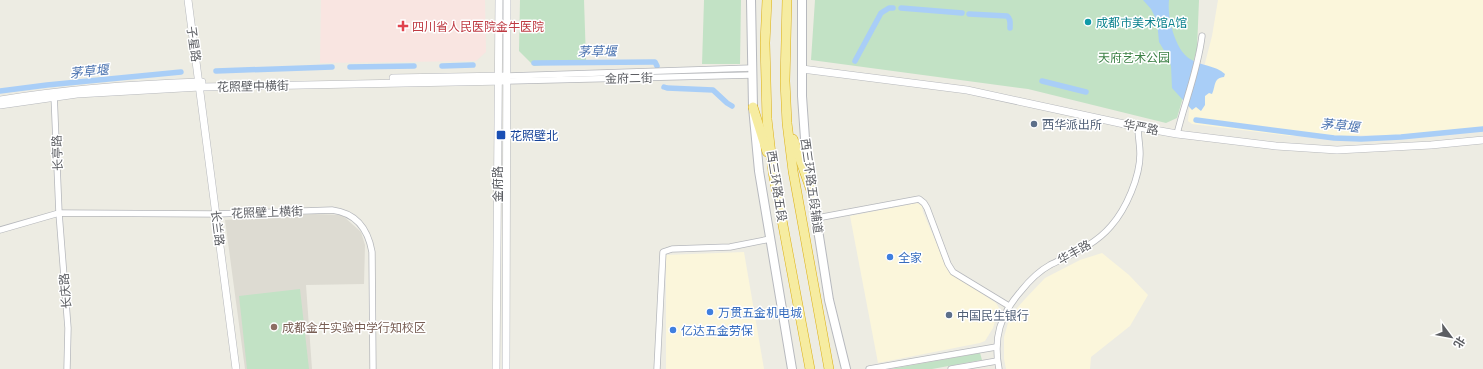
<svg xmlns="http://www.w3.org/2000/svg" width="1483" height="369" font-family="'Titillium Web','Noto Sans SC',sans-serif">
<rect width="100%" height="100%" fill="#edece3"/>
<g fill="#fbf6db">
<path d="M1218,0H1483V127L1398,135L1290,136L1192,124L1188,121L1189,110L1193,93L1204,67L1212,36Z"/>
<path d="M917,203L922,206L923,212L949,272L996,303L999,308L993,328L985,341L980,343L878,363L850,216Z"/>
<path d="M744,252L764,369H666V255Z"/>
<path d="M1102,253L1129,275L1148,295L1130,326L1091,357L1090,369H1006L1004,359V337L1010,316L1025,299L1045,278L1080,260Z"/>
</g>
<path fill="#dddbd2" d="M315,214L342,215L361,232L365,245L364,284L306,285L312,369H245L225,220Z"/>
<path fill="#f9e5e1" d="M321,0H485L486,52L476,61L320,63Z"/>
<g fill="#c2e2c5">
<path d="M520,0H584L586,60L534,66L519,51Z"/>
<path d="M704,0H741L740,64H702Z"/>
<path d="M815,0H1199L1197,49L1177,118L1166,123L1028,89L811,60Z"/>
<path d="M300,289L309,369H247L239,296Z"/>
<path d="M980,353L982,360L932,369H890Z"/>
</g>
<path fill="#a9cef7" d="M1143,0H1169C1167,17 1175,50 1190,59C1201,66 1215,65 1225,74L1224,77C1213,78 1216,86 1212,94L1209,93L1205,96V105L1201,111L1196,107L1192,110L1172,88L1171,66L1168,57L1159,42L1157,21L1151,9Z"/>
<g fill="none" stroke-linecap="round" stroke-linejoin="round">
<g stroke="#a9cef7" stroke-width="5.5">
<path d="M901,8L962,13"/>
<path d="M969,14L1007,16C1011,19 1010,23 1010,28"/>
<path d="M855,61L881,13L889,8H893"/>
<path d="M534,63L652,62H655L657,66"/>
<path d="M442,66L473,65"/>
<path d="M350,67L414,66"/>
<path d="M216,71L332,67"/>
<path d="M1042,81L1086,92"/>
<path d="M664,87L667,88L713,90L727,103L732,106"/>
<path d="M0,91L47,85L181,72"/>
<path d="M1196,120L1334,138L1361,139L1401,137L1483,129"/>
</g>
<g stroke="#b6b8bc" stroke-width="7">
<g id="minor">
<path d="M507,76L752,68"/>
<path d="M506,81L752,75"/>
<path d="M54,94L59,213L68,328L67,369"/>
<path d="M1177,134C1185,101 1198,70 1202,36"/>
<path d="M817,218L919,199L924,203L927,208L948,264L953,272L1009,306"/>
<path d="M0,230L59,213L216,214L332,210C356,213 368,229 372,252L373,369"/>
<path d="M657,369L663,252L672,249L730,247L770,239"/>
<path d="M869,369L996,347"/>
<path d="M951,369L997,361"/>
<path d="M999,369C993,338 1000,315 1021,291C1029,281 1039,271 1050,265C1072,254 1095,245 1111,226C1126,209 1140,177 1140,154C1140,145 1138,136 1138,127"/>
</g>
</g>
<g stroke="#b6b8bc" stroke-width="8">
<g id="tertiary">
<path d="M188,0L236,369"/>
<path d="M802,69L967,90L1138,127L1177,134L1276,146L1337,150L1431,145L1483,140"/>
<path d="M393,78L507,76"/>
<path d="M0,100C67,89 135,84 202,82"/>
<path d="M0,105L77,94L200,87L506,81"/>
<path d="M496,369L499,0"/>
<path d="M506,369L507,0"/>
</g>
</g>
<g stroke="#b7b9be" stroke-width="10">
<g id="secondary">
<path d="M751,0L753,107L759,171L792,369"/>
<path d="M802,0V96L806,153L829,300L846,369"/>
</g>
</g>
<g stroke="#dcb014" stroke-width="10">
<g id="trunk">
<path d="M767,0L765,43L767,119L773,172L810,369"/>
<path d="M787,0L785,81L787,123L793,171L829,369"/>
<path d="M753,107L767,152"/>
<path d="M793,139L812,193"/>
</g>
</g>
<use href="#minor" stroke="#fff" stroke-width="5.5"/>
<use href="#tertiary" stroke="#fff" stroke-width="7"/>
<use href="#secondary" stroke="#fff" stroke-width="8"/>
<use href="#trunk" stroke="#f6eca1" stroke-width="9"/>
</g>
<circle fill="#0f9aa8" stroke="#fff" stroke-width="1.5" cx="1088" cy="22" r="4"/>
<path fill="#e0444e" stroke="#fff" stroke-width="1.5" d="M401 20h4v4h4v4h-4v4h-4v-4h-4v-4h4z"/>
<g fill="#5c6f8a" stroke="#fff" stroke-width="1.5">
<circle cx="1034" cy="124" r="4"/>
<circle cx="949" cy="315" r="4"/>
</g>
<rect fill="#1a4fb4" stroke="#fff" stroke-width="1.5" x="496" y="130" width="10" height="10" rx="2"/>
<g fill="#3f7fe0" stroke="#fff" stroke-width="1.5">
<circle cx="890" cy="257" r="4"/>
<circle cx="710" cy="312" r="4"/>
<circle cx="673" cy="330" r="4"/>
</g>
<circle fill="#8d6e63" stroke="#fff" stroke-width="1.5" cx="274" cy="327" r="4"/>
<g text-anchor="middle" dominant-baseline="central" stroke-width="3" stroke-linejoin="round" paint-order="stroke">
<g font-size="12" fill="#0d838f" stroke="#fff" text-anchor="start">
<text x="1096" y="22">成都市美术馆A馆</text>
</g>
<g font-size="12" fill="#be3a42" stroke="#fff" text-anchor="start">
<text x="412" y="26">四川省人民医院金牛医院</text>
</g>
<g font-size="12" fill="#5c5e63" stroke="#fff">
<text transform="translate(194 44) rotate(82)">子星路</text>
<text transform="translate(629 78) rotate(-1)">金府二街</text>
<text transform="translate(253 86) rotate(-1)">花照壁中横街</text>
<text transform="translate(1141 127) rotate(11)">华严路</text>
<text transform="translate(57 153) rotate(-92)">长亭路</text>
<text transform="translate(497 184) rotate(-90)">金府路</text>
<text transform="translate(777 186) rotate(81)">西三环路五段</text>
<text transform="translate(812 186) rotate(82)">西三环路五段辅道</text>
<text transform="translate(267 212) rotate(-2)">花照壁上横街</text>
<text transform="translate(218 228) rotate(83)">长兰路</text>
<text transform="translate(1074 252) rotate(-29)">华丰路</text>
<text transform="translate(65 291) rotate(-95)">长庆路</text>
</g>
<g font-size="12" fill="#3c8146" stroke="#fff">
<text x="1134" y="57">天府艺术公园</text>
</g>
<g font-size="12" fill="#4e5e75" stroke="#fff" text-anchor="start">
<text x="1042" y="124">西华派出所</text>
<text x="957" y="315">中国民生银行</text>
</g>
<g font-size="12" fill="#164399" stroke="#fff" text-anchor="start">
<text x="510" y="135">花照壁北</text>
</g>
<g font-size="12" fill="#366cbe" stroke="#fff" text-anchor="start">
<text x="898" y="257">全家</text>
<text x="718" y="312">万贯五金机电城</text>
<text x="681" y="330">亿达五金劳保</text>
</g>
<g font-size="12" fill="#785e54" stroke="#fff" text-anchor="start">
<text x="282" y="327">成都金牛实验中学行知校区</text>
</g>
<g font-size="13" font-style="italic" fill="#4b73b0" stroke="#fff">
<text transform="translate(597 51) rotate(-1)">茅草堰</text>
<text transform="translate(89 71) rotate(-6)">茅草堰</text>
<text transform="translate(1340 125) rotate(6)">茅草堰</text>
</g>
</g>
<g transform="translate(1451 337) rotate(122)" stroke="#ffffff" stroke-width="3" paint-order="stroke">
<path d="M0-3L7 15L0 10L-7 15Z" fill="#5c5e63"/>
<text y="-6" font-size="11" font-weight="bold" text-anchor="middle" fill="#5c5e63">北</text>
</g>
</svg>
